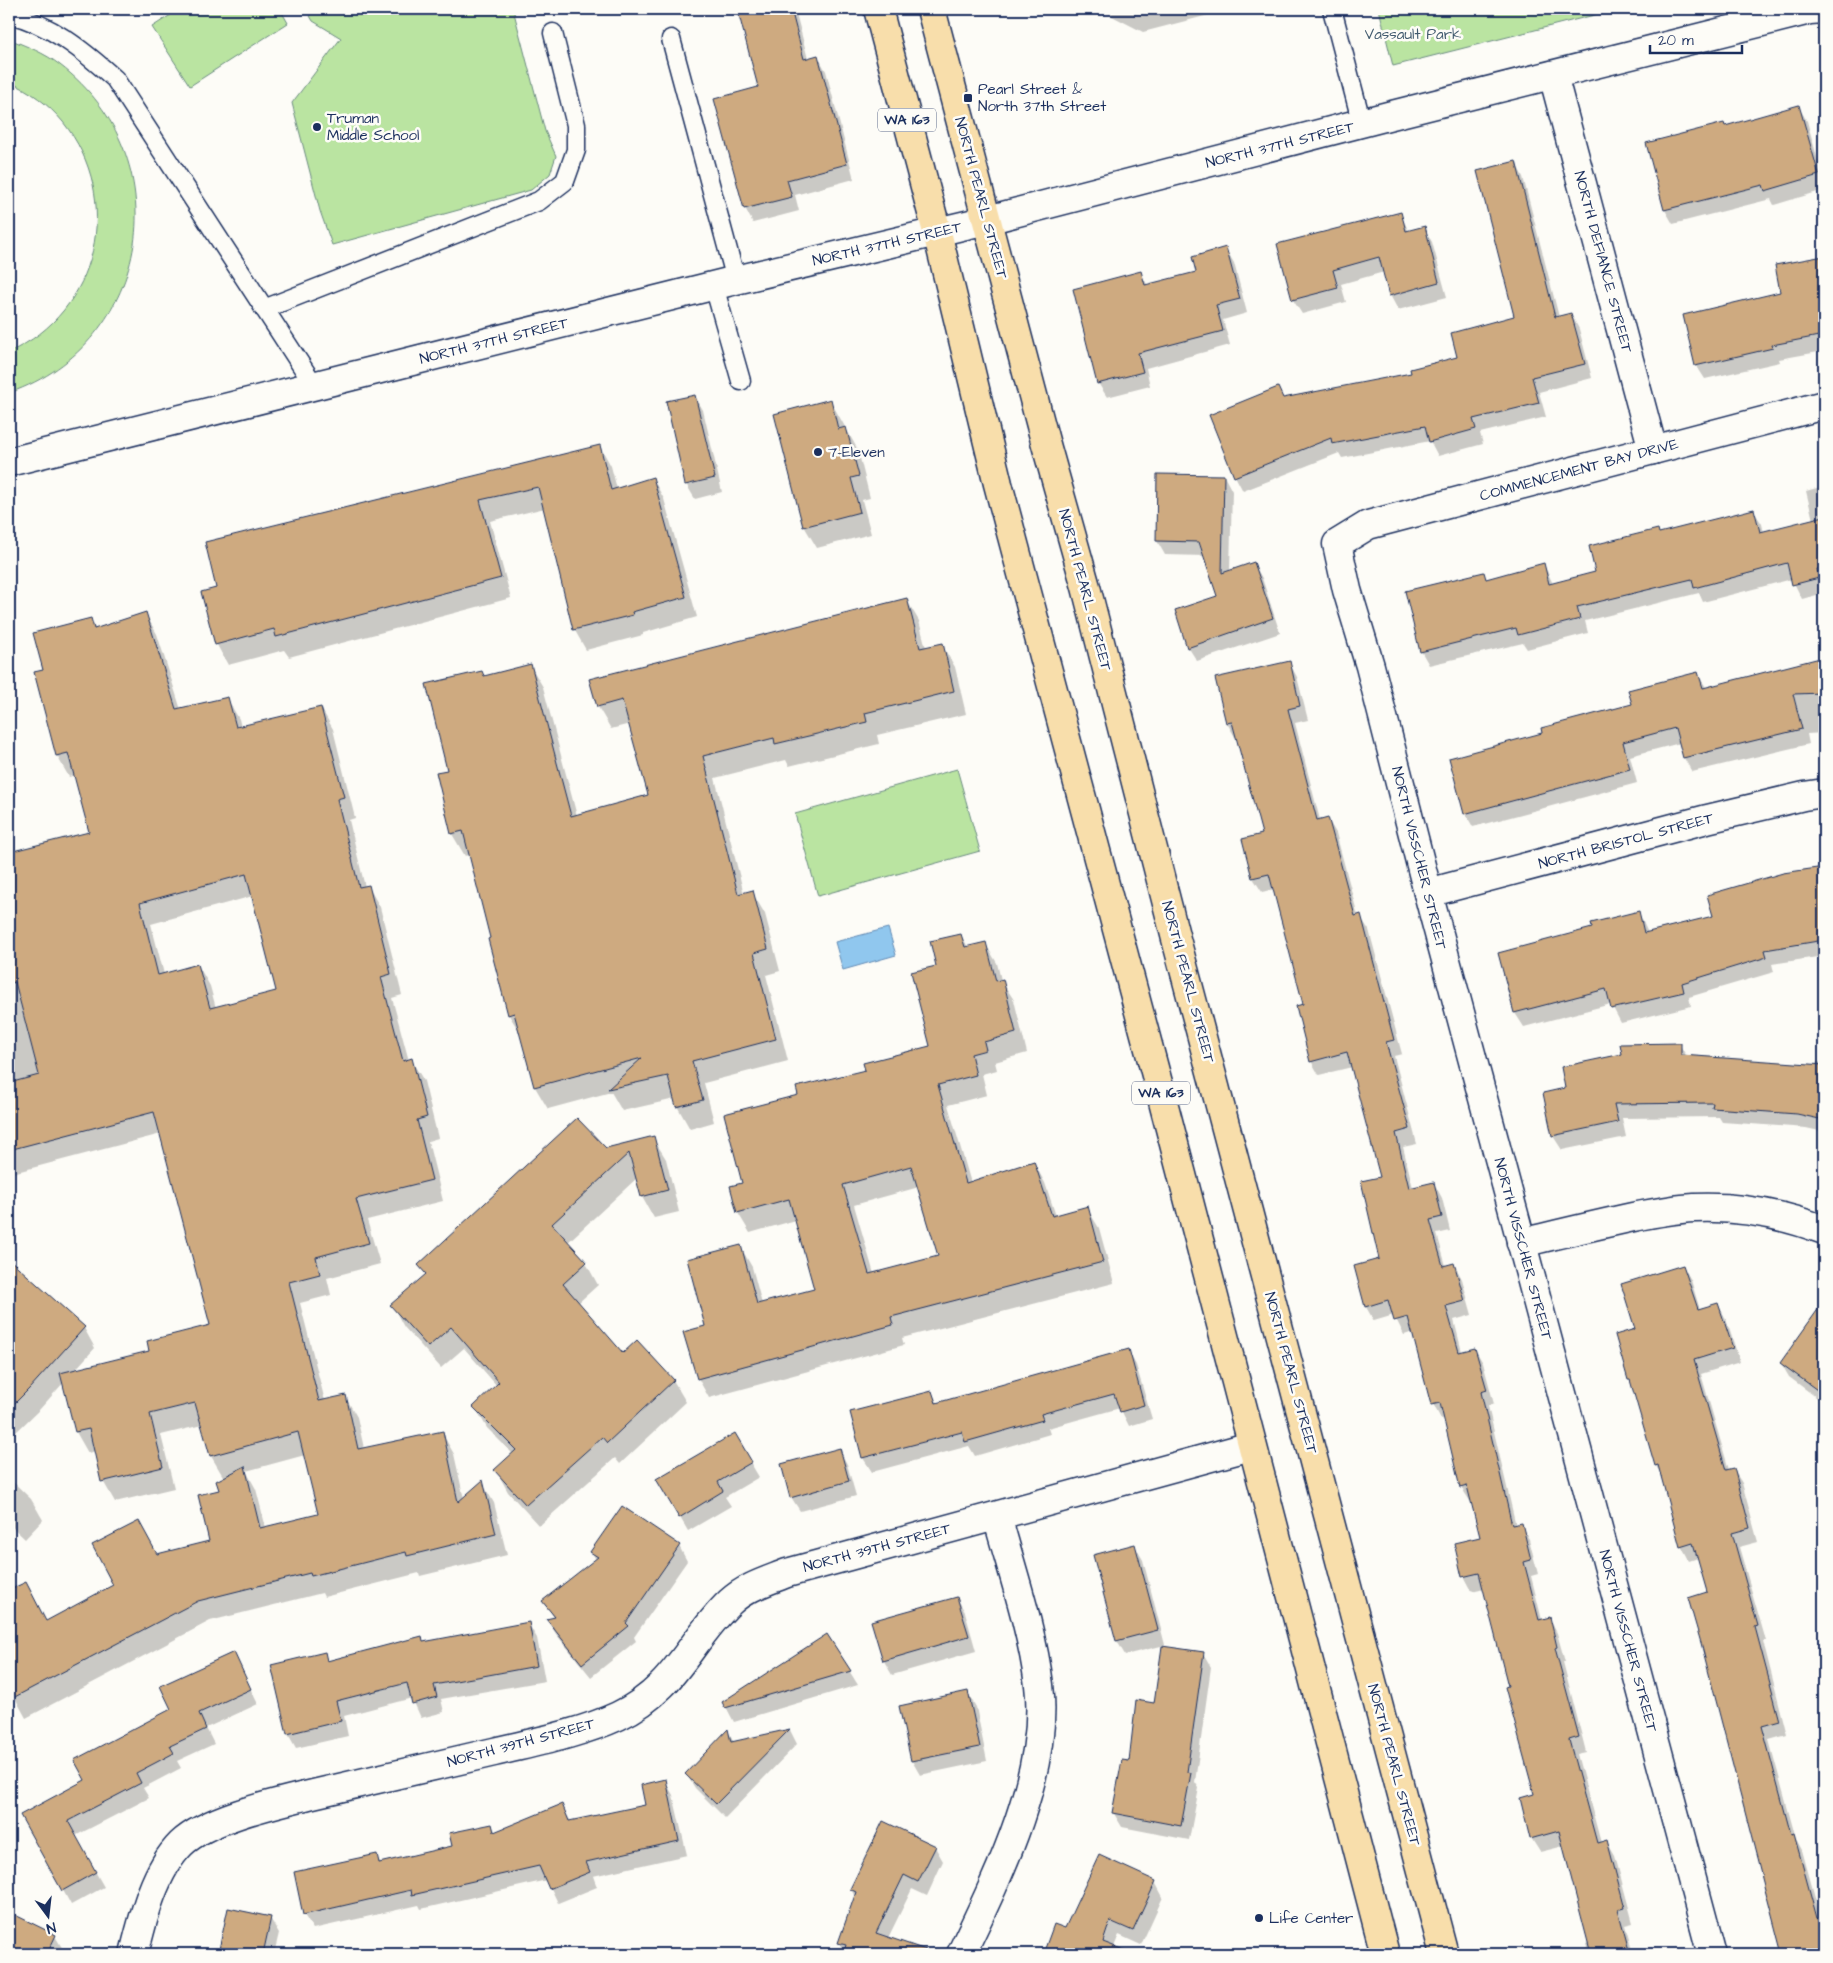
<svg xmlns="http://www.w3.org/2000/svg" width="1833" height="1963" font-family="'Architects Daughter',sans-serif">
<rect width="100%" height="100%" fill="#fdfcf7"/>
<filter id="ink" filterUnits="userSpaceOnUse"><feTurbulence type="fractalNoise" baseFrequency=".02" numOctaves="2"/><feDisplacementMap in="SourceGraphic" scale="10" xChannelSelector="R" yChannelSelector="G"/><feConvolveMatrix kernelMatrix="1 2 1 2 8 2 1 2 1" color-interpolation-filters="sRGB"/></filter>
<g filter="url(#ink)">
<g fill="#bae4a1" stroke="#6a8a80">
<path d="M180,9H280L288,23L190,86L152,27Z"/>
<path d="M306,9H513L545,131L556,156L550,174L531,190L332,245L320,211L292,103L341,38L313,21Z"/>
<path d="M1379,9H1618L1393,66Z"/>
<path d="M9,39C26,46 45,53 60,65C181,157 153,343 9,393V352C99,312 124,198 63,122C49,105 30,90 9,82Z"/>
<path d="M957,769L980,851L818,896L795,814Z"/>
</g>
<path fill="#90c7ee" stroke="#618ab4" d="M888,928L896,955L843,970L835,942Z"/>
<g fill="#0003" fill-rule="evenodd">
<path d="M765,9H792L797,17L808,59L818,57L826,71L854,179L795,195L799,211L753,223L745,208L760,88L741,15Z"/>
<path d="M1108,9H1232L1143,32L1112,16Z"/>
<path d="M1798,106L1807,121L1824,182V190L1774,205L1771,199L1673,224L1665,210L1648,144L1725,127Z"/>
<path d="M1515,162L1523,177L1559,317L1571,314L1579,329L1592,378L1539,392L1546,417L1480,433L1483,444L1438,456L1430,441L1342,458L1339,453L1243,491L1235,476L1278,389L1284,399L1413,374L1458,358L1515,317Z"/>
<path d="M1400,213L1409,232L1424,228L1432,242L1447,297L1398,310L1390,295L1384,272L1341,284L1346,302L1302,314L1293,300L1279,245Z"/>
<path d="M1226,249L1234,263L1247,313L1223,320L1230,345L1146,368L1150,386L1107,397L1098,383L1140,272L1148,286L1198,272Z"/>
<path d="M1824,257V351L1779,359L1780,362L1705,379L1696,365L1781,292L1777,266Z"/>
<path d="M695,396L703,410L722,492L695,499L686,484Z"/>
<path d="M830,400L858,450L870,498L862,500L871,534L817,548L804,526Z"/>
<path d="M600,446L611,466L617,489L653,479L664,499L697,617L643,633V635L586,650L574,629L545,508L490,521L511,598L289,657L284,650L228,665L217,645L203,593Z"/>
<path d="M1224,476L1232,491L1230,571L1253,563L1262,578L1280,633L1197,661L1188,647L1219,596L1205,556L1165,555L1157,541Z"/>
<path d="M1824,486V593L1802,599L1792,579L1703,602L1699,593L1585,621L1588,633L1527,649L1523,643L1429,665L1421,651L1483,574L1487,580L1544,565L1553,584L1596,572L1659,535L1753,510L1762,524L1764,533L1813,520L1806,491Z"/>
<path d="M906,599L919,621L926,648L942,645L955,667L966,714L877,735L879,744L789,766L786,760L715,778L744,894L752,892L765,914L780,971L766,975L788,1061L704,1083L714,1122L690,1129L677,1106L675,1099L622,1111L611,1092L548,1109L535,1087L522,1036L509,1015L490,940L491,939L470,854L465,856L452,834L438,773L448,771L482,672L484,677L530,665L543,687L577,816L649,796L630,724L611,729L598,707Z"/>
<path d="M145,613L157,634L181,710L227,698L239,719L241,727L321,708L333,729L355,818L349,820L365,887L368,886L380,907L402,995L392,998L409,1061L411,1060L424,1081L438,1138L428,1141L443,1201L367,1220L380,1264L327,1278L331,1295L300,1303L325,1401L345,1396L357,1417L364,1448L442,1433L454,1454L464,1499L482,1482L494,1503L507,1555L420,1576L419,1573L324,1597L322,1593L210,1621L26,1718L9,1687V1592L25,1583L46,1622L115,1586L157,1555L211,1542L224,1478L211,1456L202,1425L161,1435L174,1488L115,1502L103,1481L95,1451L88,1453L76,1432L64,1382L40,1409L12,1436L9,1432V1260L84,1328L95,1348L74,1371L151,1352L211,1326L161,1134L9,1174V854L90,833L75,775L69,777L57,756L45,671L90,619L96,630ZM253,896L277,992L216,1008L210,986L198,965L164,974L151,924ZM305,1455L319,1514L266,1528L256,1489L246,1471Z"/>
<path d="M1824,641V733L1807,734L1809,744L1692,772L1684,758L1680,743L1630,756L1637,783L1473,827L1465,813L1544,734L1633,705L1698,674L1707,689L1818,660L1817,642Z"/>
<path d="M1289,662L1297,677L1308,720L1295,723L1320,820L1327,818L1336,833L1358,916H1360L1369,930L1402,1054L1394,1056L1417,1144L1403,1147L1413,1188L1434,1183L1442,1198L1450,1231L1437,1234L1446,1266L1454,1264L1462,1279L1472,1315L1454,1320L1462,1352L1475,1349L1483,1363L1494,1404L1488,1406L1516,1526L1521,1525L1529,1539L1538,1574L1531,1576L1542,1620L1549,1618L1557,1633L1565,1662H1563L1586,1752L1577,1754L1601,1843L1607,1842L1615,1856L1633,1923L1625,1925L1633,1954H1589L1586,1943L1589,1942L1564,1846L1540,1852L1531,1838L1535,1795L1510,1687L1484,1588L1472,1591L1464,1576L1482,1538L1472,1501H1470L1461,1487L1445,1418L1441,1419L1433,1404L1414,1332L1404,1335L1394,1315L1374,1321L1366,1307L1355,1267L1381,1260L1382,1178L1352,1067L1319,1075L1311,1061L1304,1005L1274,889L1262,892L1253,878L1243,840L1263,835L1237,737H1235L1227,723L1217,678Z"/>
<path d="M1824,868V956L1772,964L1774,972L1689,997L1691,1006L1621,1023L1611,1004L1524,1027L1515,1013L1500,954L1594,929L1639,913L1648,933L1715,917L1784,875Z"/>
<path d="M961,935L968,947L985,943L997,963L1001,980L1014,1000L1027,1053L995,1062L997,1070L982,1074L987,1095L948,1105L971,1183L1034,1163L1045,1183L1056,1216L1087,1208L1099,1228L1114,1283L902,1338L904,1345L709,1398L698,1378L706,1327L740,1246L752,1267L762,1304L816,1289L796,1220L750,1233L738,1213L744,1184L800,1096L932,1047L938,966ZM919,1187L939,1257L874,1274L854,1205Z"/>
<path d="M1680,1045L1687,1057L1816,1065L1817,1062L1824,1063V1132L1806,1128L1722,1122L1719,1117L1622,1118L1626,1137L1562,1150L1553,1136L1545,1094L1567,1089Z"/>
<path d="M653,1138L666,1159L679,1212L654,1218L642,1197L637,1178L567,1243L586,1263L598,1285L578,1303L623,1355L673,1380L686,1402L620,1464L615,1458L539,1526L508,1492L496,1470L513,1454L487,1428L475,1407L497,1386L464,1348L441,1368L404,1327L392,1305L426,1276L420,1265L605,1150Z"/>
<path d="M1683,1266L1691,1280L1700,1310L1718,1304L1726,1319L1740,1362L1701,1374L1729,1470L1733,1469L1742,1483L1758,1542L1739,1547L1766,1641H1763L1787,1735L1769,1740L1796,1839L1802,1850L1824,1930V1954H1784L1703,1642L1708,1593L1698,1558L1689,1561L1681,1546L1662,1476L1656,1466L1633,1386L1630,1380L1637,1330Z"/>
<path d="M1812,1321L1824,1330V1403L1789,1377L1781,1363Z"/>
<path d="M1128,1351L1136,1365L1152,1419L1129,1426L1120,1408L1048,1428L1050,1434L975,1456L969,1446L872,1472L863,1458L852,1413L932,1392L938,1404Z"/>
<path d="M734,1435L759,1477L725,1497L731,1506L688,1531L658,1480Z"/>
<path d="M839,1450L847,1464L856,1496L800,1511L791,1497Z"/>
<path d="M9,1478L31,1499L43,1520L25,1539L9,1524Z"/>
<path d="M679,1546L687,1561L634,1637L636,1641L591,1677L556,1634L548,1620L555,1619L544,1601L596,1560L592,1552Z"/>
<path d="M1135,1546L1143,1560L1165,1645L1125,1655L1117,1641Z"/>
<path d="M957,1598L965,1612L976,1651L892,1675L884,1661L873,1622Z"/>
<path d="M528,1623L537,1638L545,1681L441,1699L444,1712L421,1718L412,1698L344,1716L348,1736L296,1748L288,1734L324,1654L328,1661L421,1638L424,1643Z"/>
<path d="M827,1635L858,1685L734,1722L726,1707Z"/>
<path d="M1203,1653L1211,1667L1195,1782L1199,1788L1189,1840L1122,1827L1113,1812L1130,1763L1155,1704Z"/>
<path d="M233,1654L258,1704L206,1728L214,1744L177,1761L181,1768L143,1788L149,1798L75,1836L104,1887L71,1905L22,1815L86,1780L173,1710Z"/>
<path d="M967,1692L976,1707L987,1761L920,1775L912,1761L900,1707Z"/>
<path d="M790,1730L797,1744L725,1818L695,1788L686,1774L728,1731L734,1742Z"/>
<path d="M665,1781L673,1795L687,1855L593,1876L597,1887L558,1903L547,1880L421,1909L419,1905L313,1929L304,1915L376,1855L381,1864L453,1847L492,1825L496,1833L562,1806L571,1822L646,1806Z"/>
<path d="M935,1847L943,1861L927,1896L912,1889L888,1938L896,1941L904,1954H845L839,1943L855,1897L851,1889Z"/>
<path d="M1155,1882L1163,1897L1141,1945L1119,1935L1111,1954H1044L1055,1926L1066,1930Z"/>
<path d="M229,1909L270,1918L279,1933L274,1954H220Z"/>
<path d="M9,1913L55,1936L64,1951L62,1954H9Z"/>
</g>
<g fill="#ceaa80" stroke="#1b2f5e" fill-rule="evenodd">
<path d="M761,9H791L804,59L818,55L847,164L787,180L792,197L744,209L714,99L758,87L739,15Z"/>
<path d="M1799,105L1819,175L1765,191L1763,185L1664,210L1646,143L1724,123L1725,126Z"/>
<path d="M1516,161L1555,317L1571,313L1585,364L1532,377L1539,403L1473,419L1476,429L1429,442L1425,426L1332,444L1331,438L1234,477L1209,415L1278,387L1283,398L1411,373L1410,369L1457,357L1451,333L1514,316L1477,171Z"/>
<path d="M1401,212L1406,231L1425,226L1439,282L1389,296L1379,257L1333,270L1338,288L1292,300L1277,244Z"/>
<path d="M1226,247L1240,299L1216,305L1223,331L1138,353L1143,372L1097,384L1073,289L1141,271L1145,285L1196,272L1192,257Z"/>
<path d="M1824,256V335L1772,345L1773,348L1695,366L1683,315L1780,292L1775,265Z"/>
<path d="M695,395L715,478L685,485L666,401Z"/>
<path d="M831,399L838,429L846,427L859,476L851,478L860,512L803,527L774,414Z"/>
<path d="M600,445L611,490L653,477L686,597L632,612L633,615L573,630L538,487L480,500L501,578L276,637L274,629L215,645L201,592L216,588L205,542Z"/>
<path d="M1157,474L1224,475L1222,573L1254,562L1273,618L1187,648L1175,610L1217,596L1199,542L1156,541Z"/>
<path d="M1754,509L1760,532L1824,516V567L1817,569L1819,578L1792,585L1787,563L1694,588L1692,579L1577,607L1580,619L1518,635L1516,628L1420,652L1405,591L1484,572L1486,579L1544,563L1549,584L1595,572L1589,546L1658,529L1659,533Z"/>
<path d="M907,598L920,648L943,643L954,691L865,713L867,722L775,744L774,738L703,756L738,894L753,890L768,949L754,953L776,1039L692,1061L703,1100L676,1107L668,1076L608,1089L642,1058L534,1087L514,1013L508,1015L488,939L490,938L463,831L451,834L436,772L447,770L426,684L482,671L484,676L531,664L571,816L648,795L622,700L597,707L589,679Z"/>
<path d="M146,612L176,709L228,697L236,727L321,707L344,797L337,799L359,887L369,885L391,974L381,977L403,1061L412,1058L427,1117L417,1120L432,1180L356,1199L369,1243L316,1257L320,1274L289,1282L319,1401L346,1395L358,1449L443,1431L458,1502L483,1480L496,1534L407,1556L406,1552L311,1576L310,1573L198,1601L9,1700V1590L26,1582L46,1621L113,1585L92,1545L139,1521L157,1554L209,1541L198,1495L219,1490L216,1481L245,1466L260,1528L318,1514L298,1432L210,1456L195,1403L150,1414L163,1467L101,1482L89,1429L75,1432L60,1373L149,1351L147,1341L210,1325L154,1112L9,1150V1083L39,1075L15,982L13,983L9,970V852L89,832L68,753L56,756L34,672L43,670L33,633L91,618L94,629ZM246,874L276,991L210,1008L198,964L158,975L140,903Z"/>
<path d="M1824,657V693L1793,694L1802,729L1683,758L1675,728L1623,742L1630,769L1464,814L1449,758L1542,733L1541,728L1632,704L1628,690L1698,672L1703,688Z"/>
<path d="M1290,661L1300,706L1288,709L1317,820L1328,817L1355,916L1361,914L1394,1040L1386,1042L1410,1129L1396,1133L1409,1188L1434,1182L1442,1217L1430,1220L1443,1266L1454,1263L1465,1301L1446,1306L1459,1352L1475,1348L1487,1390L1481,1392L1508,1508L1512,1525L1522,1523L1531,1560L1524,1562L1539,1620L1550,1617L1557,1647L1555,1648L1579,1737L1569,1740L1597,1843L1607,1840L1625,1908L1618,1910L1630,1954H1591L1559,1831L1530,1839L1520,1798L1534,1794L1505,1687L1508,1686L1479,1573L1462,1577L1454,1543L1480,1537L1467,1486L1460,1488L1440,1403L1431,1405L1408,1317L1394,1321L1388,1300L1365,1307L1354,1266L1379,1259L1361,1181L1380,1177L1347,1052L1310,1062L1296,1006L1303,1004L1269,874L1252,878L1242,839L1262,834L1232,722L1226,723L1215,678Z"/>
<path d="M1824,867V940L1765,950L1767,957L1682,983L1684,992L1611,1009L1606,989L1514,1013L1498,953L1592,928L1591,923L1639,911L1644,933L1713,916L1707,895L1783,873Z"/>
<path d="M961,934L965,947L986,942L996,981L1003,979L1016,1033L984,1042L986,1050L971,1054L976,1075L938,1085L966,1183L1034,1161L1052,1216L1088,1206L1103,1262L891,1317L893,1325L697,1379L683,1332L705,1326L687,1259L741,1245L757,1304L814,1289L789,1199L737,1213L730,1186L742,1183L724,1114L798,1095L796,1087L865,1070L863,1063L930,1046L911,972L936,966L930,941ZM911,1166L938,1256L869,1274L843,1185Z"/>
<path d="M1681,1043V1055L1824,1065V1120L1797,1114L1712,1108L1713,1103L1614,1104L1618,1122L1552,1136L1543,1093L1565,1088L1561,1067L1622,1054L1620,1044Z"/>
<path d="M577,1118L606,1148L654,1136L668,1190L641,1197L629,1153L552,1224L587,1262L563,1284L623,1353L637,1340L674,1380L607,1443L602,1437L526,1505L494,1470L516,1450L473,1407L499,1382L451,1327L428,1347L390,1305L426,1274L418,1265Z"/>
<path d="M9,1259L85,1327L29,1389L9,1409Z"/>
<path d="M1683,1265L1698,1309L1718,1303L1733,1348L1694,1360L1726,1470L1734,1468L1750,1528L1732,1533L1758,1626L1755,1627L1780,1721L1762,1726L1791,1835L1794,1834L1817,1918H1818L1824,1940V1954H1782L1701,1643L1688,1598L1707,1592L1693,1543L1680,1547L1658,1465L1655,1466L1630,1380H1628L1615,1335L1635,1329L1621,1284Z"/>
<path d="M1824,1301V1395L1780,1363Z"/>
<path d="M1129,1349L1144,1405L1120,1412L1114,1394L1041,1414L1043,1420L965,1442L962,1432L862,1458L850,1412L932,1391L936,1403Z"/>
<path d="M735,1433L752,1462L718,1482L723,1491L679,1518L656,1479Z"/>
<path d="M840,1448L849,1481L790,1498L781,1464Z"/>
<path d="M622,1506L680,1545L626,1623L629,1626L582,1664L546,1619L555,1617L542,1601L598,1557L590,1552Z"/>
<path d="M1135,1544L1158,1630L1116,1641L1093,1555Z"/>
<path d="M957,1597L969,1636L883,1661L871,1621Z"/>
<path d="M529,1622L537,1666L434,1685L437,1697L412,1704L407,1683L336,1701L341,1721L287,1734L271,1665L325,1652L327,1661L422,1636L423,1642Z"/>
<path d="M827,1634L851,1671L725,1708L722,1702Z"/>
<path d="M1162,1646L1204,1652L1187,1772L1191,1773L1181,1826L1112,1813L1122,1760L1129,1761L1136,1700L1154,1703Z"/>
<path d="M234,1652L251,1689L199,1713L206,1729L170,1746L174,1753L136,1773L141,1783L68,1821L96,1872L62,1891L20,1815L85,1780L74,1760L171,1709L160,1686Z"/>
<path d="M968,1691L980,1747L911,1761L899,1706Z"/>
<path d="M728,1729L731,1742L790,1729L716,1804L685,1774Z"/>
<path d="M666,1779L679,1841L586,1862L590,1872L549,1889L539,1866L412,1895L411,1890L303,1915L294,1872L377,1854L379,1863L452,1846L449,1833L492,1824L494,1832L562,1804L569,1821L645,1805L641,1785Z"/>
<path d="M883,1821L936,1846L918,1882L904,1875L876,1933L926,1950V1954H843L846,1945L838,1943L856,1892L850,1889Z"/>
<path d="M1099,1855L1156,1881L1133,1931L1110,1921L1103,1942L1129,1952L1128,1954H1043L1054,1924L1065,1928Z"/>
<path d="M228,1908L271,1917L263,1954H218Z"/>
<path d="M9,1912L56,1935L47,1954H9Z"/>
</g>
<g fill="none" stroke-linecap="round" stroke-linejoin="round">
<g stroke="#1b2f5e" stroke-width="21">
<g id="service">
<path d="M1332,9L1362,124"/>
<path d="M9,14C51,24 84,51 115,79L314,385"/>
<path d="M671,39L736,280"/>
<path d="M714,286L741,381"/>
<path d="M264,309L539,201L565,181L576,150V125L553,33"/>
</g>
</g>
<g stroke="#1b2f5e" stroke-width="31">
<g id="minor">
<path d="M1553,75L1653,450"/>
<path d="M1428,893L1707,819L1804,796L1824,793"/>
<path d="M1521,1243C1559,1234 1596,1225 1633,1217C1653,1213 1674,1209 1694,1208C1739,1206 1782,1214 1824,1230"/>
<path d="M134,1954C143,1918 154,1871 181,1844C208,1818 276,1803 313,1794C373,1780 433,1766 494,1752C535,1742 579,1734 618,1716C676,1689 688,1642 730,1602C746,1587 767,1581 787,1573L1251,1446"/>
<path d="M961,1954C998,1877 1050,1772 1039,1685C1032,1629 1012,1571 997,1516"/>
<path d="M1712,1954L1428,893L1370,666L1347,590L1337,544L1368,525L1824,405"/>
</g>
</g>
<g stroke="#1b2f5e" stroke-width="31">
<path id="tertiary" d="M9,462L736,280L987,220L1388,116L1810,10L1823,9"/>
</g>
<g stroke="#1b2f5e" stroke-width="31">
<g id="primary">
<path d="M878,9L937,232L998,484L1161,1094L1385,1954"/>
<path d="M931,9L1045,441L1086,587L1176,939L1444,1954"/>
</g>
</g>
<use href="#service" stroke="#fdfcf7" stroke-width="18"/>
<use href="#minor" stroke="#fdfcf7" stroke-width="28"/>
<use href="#tertiary" stroke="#fdfcf7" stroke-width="28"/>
<use href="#primary" stroke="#f8deab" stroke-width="28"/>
</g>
</g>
<g fill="#1b2f5e" stroke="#fdfcf7" stroke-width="2">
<rect x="963" y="93" width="10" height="10" rx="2.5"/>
<circle cx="317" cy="127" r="5"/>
<circle cx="818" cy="452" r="5"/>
<circle cx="1259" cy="1918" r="5"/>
</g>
<g text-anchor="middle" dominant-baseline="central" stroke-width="5" stroke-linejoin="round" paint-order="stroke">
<g fill="#fdfcf7" stroke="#5f6c8c" stroke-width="1">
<rect x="878" y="108.5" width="58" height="23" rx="4"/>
<rect x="1132" y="1081.5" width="58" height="23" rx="4"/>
</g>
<g font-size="14" font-weight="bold" fill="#1b2f5e">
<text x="907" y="120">WA 163</text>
<text x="1161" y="1093">WA 163</text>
</g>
<g font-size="15" fill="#435c6f" stroke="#fdfcf7">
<text x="1413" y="34">Vassault Park</text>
</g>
<g font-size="15" fill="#1b2f5e" stroke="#fdfcf7" text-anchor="start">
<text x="978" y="89">Pearl Street &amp;<tspan x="978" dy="17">North 37th Street</tspan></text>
<text x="327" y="118">Truman<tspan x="327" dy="17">Middle School</tspan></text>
<text x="828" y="452">7-Eleven</text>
<text x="1269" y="1918">Life Center</text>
</g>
<g font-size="15" fill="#1b2f5e" stroke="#fdfcf7">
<text transform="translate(1280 145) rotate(-14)">NORTH 37TH STREET</text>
<text transform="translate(981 198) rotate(75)">NORTH PEARL STREET</text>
<text transform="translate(887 244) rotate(-13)">NORTH 37TH STREET</text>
<text transform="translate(1603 262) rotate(75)">NORTH DEFIANCE STREET</text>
<text transform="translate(494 341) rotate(-14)">NORTH 37TH STREET</text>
<text transform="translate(1579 470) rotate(-15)">COMMENCEMENT BAY DRIVE</text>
<text transform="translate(1085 590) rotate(75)">NORTH PEARL STREET</text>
<text transform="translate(1626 841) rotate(-15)">NORTH BRISTOL STREET</text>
<text transform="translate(1419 858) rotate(76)">NORTH VISSCHER STREET</text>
<text transform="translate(1188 982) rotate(75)">NORTH PEARL STREET</text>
<text transform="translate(1523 1249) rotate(75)">NORTH VISSCHER STREET</text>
<text transform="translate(1291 1373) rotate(75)">NORTH PEARL STREET</text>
<text transform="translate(877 1548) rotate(-15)">NORTH 39TH STREET</text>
<text transform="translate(1628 1641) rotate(75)">NORTH VISSCHER STREET</text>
<text transform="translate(521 1743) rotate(-15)">NORTH 39TH STREET</text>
<text transform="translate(1394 1765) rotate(75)">NORTH PEARL STREET</text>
</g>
</g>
<rect width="1833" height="1963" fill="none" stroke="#fdfcf7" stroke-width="30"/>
<rect x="15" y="15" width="1803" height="1933" fill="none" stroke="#1b2f5e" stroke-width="2" filter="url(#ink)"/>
<g transform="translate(48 1916) rotate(165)" stroke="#fdfcf7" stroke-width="4" paint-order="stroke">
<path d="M0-4L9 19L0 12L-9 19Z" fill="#1b2f5e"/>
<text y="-8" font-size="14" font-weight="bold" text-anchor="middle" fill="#1b2f5e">N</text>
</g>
<path d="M1650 45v8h92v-8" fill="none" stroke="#1b2f5e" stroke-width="2.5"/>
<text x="1658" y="45" font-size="15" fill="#1b2f5e" stroke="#fdfcf7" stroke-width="4" paint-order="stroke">20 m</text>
</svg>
